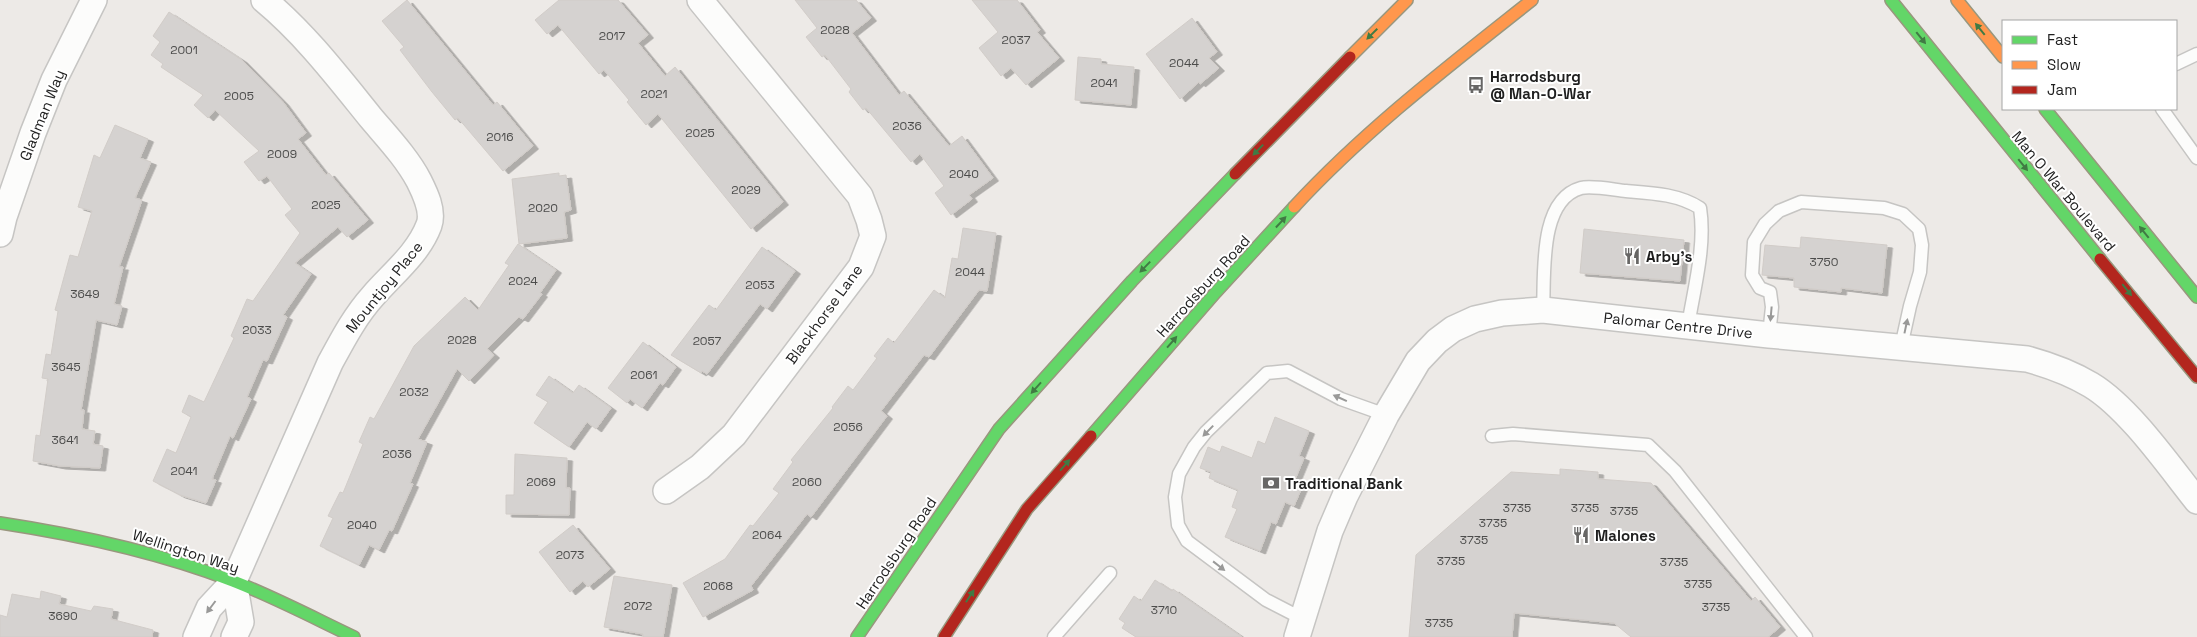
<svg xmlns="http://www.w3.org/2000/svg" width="2197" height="637" font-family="'Space Grotesk',sans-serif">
<defs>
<filter id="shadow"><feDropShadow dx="5.5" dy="3" stdDeviation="0" flood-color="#0004"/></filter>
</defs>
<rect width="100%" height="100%" fill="#edeae7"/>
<g fill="#d5d2d0" stroke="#d1ccc8" filter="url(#shadow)">
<path d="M407,0L493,105L497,102L533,146L503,171L458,118L455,120L432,92L400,50L404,47L382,21Z"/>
<path d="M559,0H618L648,35L638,43L665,76L675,67L783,202L751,229L658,114L646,125L627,102L629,100L604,70L599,74L558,25L547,34L535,20Z"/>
<path d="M795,0H856L871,18L852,33L899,95L904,91L949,146L962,136L993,178L969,195L972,199L951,215L935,193L944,186L920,154L911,162L866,108L863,110L849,92L851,89L825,55L822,57L806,37L817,28Z"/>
<path d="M972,0H1017L1040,30L1037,32L1059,58L1026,85L1011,68L1001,76L979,48L998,32Z"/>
<path d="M169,12L242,60L283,102L306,133L298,139L326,175L329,173L368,220L347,237L338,227L295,263L311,274L283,315L287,317L267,361L263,360L247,397L251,399L233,438L230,436L212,479L216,480L206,503L180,495L153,481L167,449L176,453L191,417L182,412L189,395L204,402L234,338L231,336L247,299L253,301L300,233L285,215L292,209L267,176L259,181L244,162L259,151L215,110L208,118L194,105L203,95L161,67L163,64L151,55L160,42L153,36Z"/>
<path d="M1192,18L1217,52L1209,58L1219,68L1200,84L1199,82L1180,99L1146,54Z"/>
<path d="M1078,57L1101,59V64L1134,67L1131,105L1075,100Z"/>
<path d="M115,125L148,139L140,158L151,162L135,198L142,200L119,267H123L114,304L122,306L117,325L96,320L81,410H84L82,429L95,431L93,444L103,446L100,468L60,466L33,461L36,435L40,436L48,379L42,378L46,354L51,355L58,311L55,310L70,255L78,257L92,211L78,207L94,155L100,158Z"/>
<path d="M559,173V176L566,175L571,210L564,212L567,238L519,244L512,179Z"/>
<path d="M963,228L996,233L987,291L979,290L929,357L924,355L881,411L887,416L811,517L807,514L751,586L753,590L703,617L683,583L725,559L750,525L753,526L779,493L773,489L793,462L791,460L833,408L832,407L848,386L853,390L877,358L874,356L888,338L894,343L934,290L945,298L952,258L958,259Z"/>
<path d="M1584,229L1684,240L1680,281L1580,273Z"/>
<path d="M1801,237L1887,245L1882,293L1841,288V292L1794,287V278L1762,275L1765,245L1800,248Z"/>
<path d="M518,244L556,270L540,293L542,294L523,319L519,317L487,349L494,355L469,381L457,369L418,439L427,442L410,483L413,484L392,531L389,530L379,550L369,545L359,565L320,546L333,518L328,516L340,492L343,493L363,444L359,442L370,417L374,419L414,346L465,297L478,310L509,265L505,263Z"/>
<path d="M762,247L795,271L767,309L760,304L707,374L702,371L701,373L671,355L709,305L716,310Z"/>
<path d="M643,342L676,367L663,385L660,383L642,408L630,399L627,403L608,388Z"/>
<path d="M549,376L573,393L579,385L611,408L596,429L587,422L569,447L534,423L548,402L536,395Z"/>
<path d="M1275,417L1309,431L1299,456L1304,458L1294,482L1303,485L1294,506L1285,502L1276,524L1271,522L1260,551L1225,537L1237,509L1232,507L1238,490L1209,478L1211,472L1200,468L1208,447L1220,452L1222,446L1252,458L1258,441L1265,444Z"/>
<path d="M515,454L567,458L566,488H570L569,515L506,514V495H514Z"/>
<path d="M1560,469L1598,472V479L1651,483L1751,601L1755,597L1780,627L1768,637H1631L1614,623L1514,613L1512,637H1409L1416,555L1511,472L1560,475Z"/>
<path d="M573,525L610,569L588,587L583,581L570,592L539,552Z"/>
<path d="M614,576L672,585L663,637H643V634L604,627Z"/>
<path d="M1155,580L1172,591L1173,589L1242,637H1136L1122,628L1125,623L1119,619L1134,596L1141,601Z"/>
<path d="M41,591L61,596L59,604L91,611L94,606L113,609L111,619L153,630L152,637H0V615L7,617L12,594L40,599Z"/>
</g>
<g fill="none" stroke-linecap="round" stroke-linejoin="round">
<g stroke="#c6c5c3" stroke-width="15">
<g id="lane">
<path d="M2176,64L2197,54"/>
<path d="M2162,109L2197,158"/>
<path d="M1543,310C1545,275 1538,200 1581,188C1591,185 1615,190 1626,191C1652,193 1678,194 1700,208C1706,246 1694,288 1688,326"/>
<path d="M1769,335L1772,307L1770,292L1760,288L1752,275L1754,242L1765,224L1779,211L1801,202L1884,208L1903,214L1919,229L1922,245L1920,272L1910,306L1901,347"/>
<path d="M1492,436L1513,434L1648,445L1675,471L1806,637"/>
<path d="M1303,619L1266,600L1187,541L1178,525L1175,497L1179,474L1194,447L1206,432L1267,373L1288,371L1341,399L1386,415"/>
<path d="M1054,637L1110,573"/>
</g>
</g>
<g stroke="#c6c5c3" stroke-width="28">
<g id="street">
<path d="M0,234L4,217L33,133L54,80L94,0"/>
<path d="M666,491L700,467L734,435L861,267L873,236L869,220L860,196L700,0"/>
<path d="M234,581L241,622L234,637"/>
<path d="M196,637L209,608L234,581L330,363C343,339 355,316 373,296C393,273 418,254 429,225C434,211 425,193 419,181C407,158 387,137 371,118C337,76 305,34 264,0"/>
<path d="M1297,637L1330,531L1345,496L1386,415L1418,361L1437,341L1453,329L1475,319L1502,313L1543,310L1769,335L2027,359C2049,365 2071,373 2091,385C2129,408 2169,466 2197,501"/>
</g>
</g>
<g stroke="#99977e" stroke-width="14">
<g id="fast">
<path d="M1891,0L2100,259"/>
<path d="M2045,109L2197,297"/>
<path d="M1091,436L1216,292L1294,207"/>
<path d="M0,523C79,535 158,552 233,581C274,597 314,618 354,637"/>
<path d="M857,637L999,429L1132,281L1235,174"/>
</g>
</g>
<g stroke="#99977e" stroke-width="14">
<g id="slow">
<path d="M1957,0L2003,57"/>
<path d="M1350,57L1407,0"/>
<path d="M1294,207C1365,130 1450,65 1532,0"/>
</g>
</g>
<g stroke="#99977e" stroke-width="14">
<g id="jam">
<path d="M1235,174L1350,57"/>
<path d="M2100,259L2197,377"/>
<path d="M944,637L1027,509L1091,436"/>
</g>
</g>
<use href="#lane" stroke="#fcfcfb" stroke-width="12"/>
<use href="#street" stroke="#fcfcfb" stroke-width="25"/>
<use href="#fast" stroke="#63d668" stroke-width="11"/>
<use href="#slow" stroke="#ff974d" stroke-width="11"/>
<use href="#jam" stroke="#b3261e" stroke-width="11"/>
</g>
<defs><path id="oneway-solid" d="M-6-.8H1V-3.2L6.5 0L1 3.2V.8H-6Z" transform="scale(1.25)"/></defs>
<g fill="#417a44">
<use href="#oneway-solid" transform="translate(1980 29) rotate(-129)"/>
<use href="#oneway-solid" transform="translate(1372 34) rotate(135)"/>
<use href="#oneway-solid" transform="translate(1921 38) rotate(51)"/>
<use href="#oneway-solid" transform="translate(1258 150) rotate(134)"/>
<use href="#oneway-solid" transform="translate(2023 165) rotate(51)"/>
<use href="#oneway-solid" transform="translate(1281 222) rotate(-47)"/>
<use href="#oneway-solid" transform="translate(2144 232) rotate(-129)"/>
<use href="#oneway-solid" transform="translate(1145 267) rotate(134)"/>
<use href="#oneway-solid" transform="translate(2127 290) rotate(51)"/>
<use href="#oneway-solid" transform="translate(1172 342) rotate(-49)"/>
<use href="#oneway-solid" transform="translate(1036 388) rotate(132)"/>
<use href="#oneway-solid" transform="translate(1065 465) rotate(-49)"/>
<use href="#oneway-solid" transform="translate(970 596) rotate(-57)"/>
</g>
<g fill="#999998">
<use href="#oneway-solid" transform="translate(1771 314) rotate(95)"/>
<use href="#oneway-solid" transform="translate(1906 326) rotate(-78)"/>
<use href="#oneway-solid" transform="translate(1340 398) rotate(-156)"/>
<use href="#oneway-solid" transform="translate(1208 431) rotate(134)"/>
<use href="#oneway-solid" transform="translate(1219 566) rotate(38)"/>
<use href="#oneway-solid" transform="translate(211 607) rotate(127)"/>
</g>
<defs>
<g id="bus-bare" transform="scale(1.35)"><path d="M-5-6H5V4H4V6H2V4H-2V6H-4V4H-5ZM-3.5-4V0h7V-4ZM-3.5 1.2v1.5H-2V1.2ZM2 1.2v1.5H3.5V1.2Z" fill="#676665" stroke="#fff" stroke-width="2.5" paint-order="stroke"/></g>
<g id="restaurant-bare" transform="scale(1.35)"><path d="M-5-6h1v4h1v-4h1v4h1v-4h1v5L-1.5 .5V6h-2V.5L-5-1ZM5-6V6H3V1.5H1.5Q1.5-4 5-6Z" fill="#676665" stroke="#fff" stroke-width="2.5" paint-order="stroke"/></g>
<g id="bank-bare" transform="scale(1.35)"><path d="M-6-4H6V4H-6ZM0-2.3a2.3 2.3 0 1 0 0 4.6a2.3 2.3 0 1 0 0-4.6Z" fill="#676665" stroke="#fff" stroke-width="2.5" paint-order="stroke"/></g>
</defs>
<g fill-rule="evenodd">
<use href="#bus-bare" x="1476" y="85"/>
<use href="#restaurant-bare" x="1632" y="256"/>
<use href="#bank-bare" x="1271" y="483"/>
<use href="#restaurant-bare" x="1581" y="535"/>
</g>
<g text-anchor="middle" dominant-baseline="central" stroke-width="4" stroke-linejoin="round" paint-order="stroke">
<g font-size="12" fill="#4c4c4b">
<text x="835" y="30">2028</text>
<text x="612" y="36">2017</text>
<text x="1016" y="40">2037</text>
<text x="184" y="50">2001</text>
<text x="1184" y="63">2044</text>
<text x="1104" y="83">2041</text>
<text x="654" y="94">2021</text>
<text x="239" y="96">2005</text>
<text x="907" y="126">2036</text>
<text x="700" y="133">2025</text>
<text x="500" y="137">2016</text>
<text x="282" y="154">2009</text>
<text x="964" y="174">2040</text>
<text x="746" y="190">2029</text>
<text x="326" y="205">2025</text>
<text x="543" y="208">2020</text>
<text x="1824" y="262">3750</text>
<text x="970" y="272">2044</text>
<text x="523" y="281">2024</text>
<text x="760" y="285">2053</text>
<text x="85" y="294">3649</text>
<text x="257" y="330">2033</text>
<text x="462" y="340">2028</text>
<text x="707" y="341">2057</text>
<text x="66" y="367">3645</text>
<text x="644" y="375">2061</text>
<text x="414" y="392">2032</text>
<text x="848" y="427">2056</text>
<text x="65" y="440">3641</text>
<text x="397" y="454">2036</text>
<text x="184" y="471">2041</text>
<text x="541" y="482">2069</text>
<text x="807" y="482">2060</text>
<text x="1517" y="508">3735</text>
<text x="1585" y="508">3735</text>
<text x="1624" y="511">3735</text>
<text x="1493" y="523">3735</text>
<text x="362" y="525">2040</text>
<text x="767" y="535">2064</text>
<text x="1474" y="540">3735</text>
<text x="570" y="555">2073</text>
<text x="1451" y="561">3735</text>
<text x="1674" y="562">3735</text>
<text x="1698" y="584">3735</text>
<text x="718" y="586">2068</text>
<text x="638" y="606">2072</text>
<text x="1716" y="607">3735</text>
<text x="1164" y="610">3710</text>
<text x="63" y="616">3690</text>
<text x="1439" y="623">3735</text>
</g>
<g font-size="15" font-weight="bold" fill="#1f1f1f" stroke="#fff" text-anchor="start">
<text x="1490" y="76">Harrodsburg<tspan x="1490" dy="17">@ Man-O-War</tspan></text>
<text x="1646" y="256">Arby's</text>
<text x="1285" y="483">Traditional Bank</text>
<text x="1595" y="535">Malones</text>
</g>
<g font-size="15" fill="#1f1f1f" stroke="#fff">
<text transform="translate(42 115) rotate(-68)">Gladman Way</text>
<text transform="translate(2064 191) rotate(50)">Man O War Boulevard</text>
<text transform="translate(1203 286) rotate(-48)">Harrodsburg Road</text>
<text transform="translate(384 287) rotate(-51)">Mountjoy Place</text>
<text transform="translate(824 314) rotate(-54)">Blackhorse Lane</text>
<text transform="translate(1678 325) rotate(6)">Palomar Centre Drive</text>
<text transform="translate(186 551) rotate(18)">Wellington Way</text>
<text transform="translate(896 553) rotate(-56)">Harrodsburg Road</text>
</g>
</g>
<rect x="2002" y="20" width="175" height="90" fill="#ffffff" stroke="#a5a5a5"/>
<rect x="2012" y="36" width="25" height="8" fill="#63d668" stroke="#a5a5a5"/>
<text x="2047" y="45" font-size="15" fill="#1f1f1f">Fast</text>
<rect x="2012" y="61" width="25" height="8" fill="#ff974d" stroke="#a5a5a5"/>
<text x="2047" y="70" font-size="15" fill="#1f1f1f">Slow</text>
<rect x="2012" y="86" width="25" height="8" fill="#b3261e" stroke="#a5a5a5"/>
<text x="2047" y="95" font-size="15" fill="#1f1f1f">Jam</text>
</svg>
